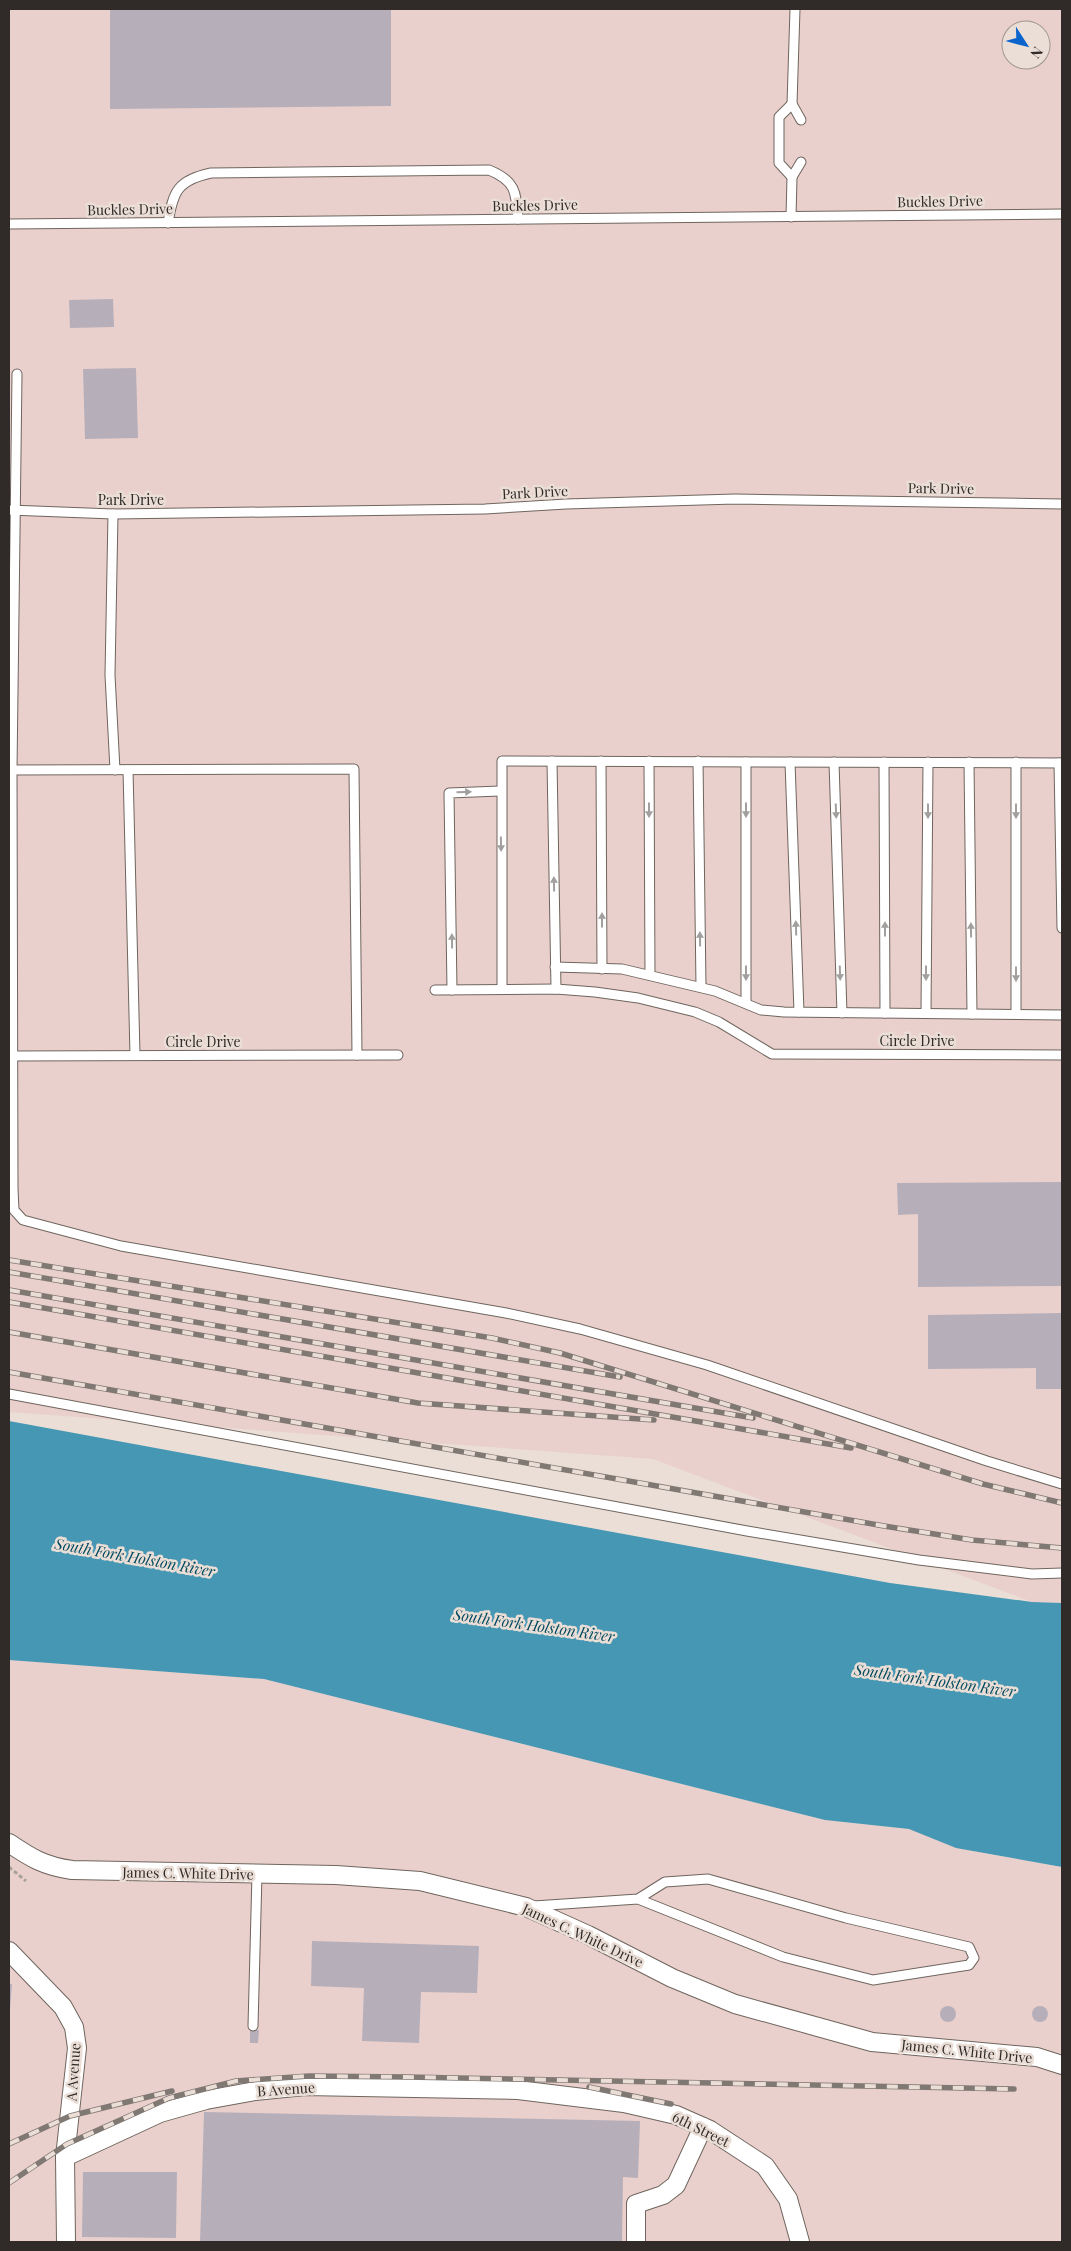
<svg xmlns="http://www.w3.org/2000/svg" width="1071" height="2251" font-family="'Playfair Display',serif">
<rect width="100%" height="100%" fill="#eaded6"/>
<g fill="#ead0cc" fill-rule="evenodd">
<path d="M9,9H1062V1603L1032,1602L653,1459L9,1412ZM1011,30H1041V60H1011Z"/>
<path d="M9,1660L264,1679L825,1820L910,1829L956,1848L1062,1867V2242H9Z"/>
</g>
<path fill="#4697b4" d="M9,1421L890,1583L1032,1602L1062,1603V1867L956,1848L909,1829L825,1820L264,1679L9,1660Z"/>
<g fill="#b6afba">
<path d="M110,9H391V106L110,109Z"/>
<path d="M113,299L114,327L70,328L69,300Z"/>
<path d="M136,368L138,438L85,439L83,369Z"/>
<path d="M1062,1182V1286L918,1287V1214L898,1215L897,1183Z"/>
<path d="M1062,1313V1389H1036V1368L928,1369V1315Z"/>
<path d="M312,1941L479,1946L477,1993L421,1992L419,2043L362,2041L364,1988L311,1986Z"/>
<path d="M9,1984H12L10,2010H9Z"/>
<circle cx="948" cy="2014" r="8"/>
<circle cx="1040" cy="2014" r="8"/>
<path d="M250,2030H259L258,2043H250Z"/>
<path d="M204,2112L640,2121L638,2178L623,2177L622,2242H200Z"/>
<path d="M83,2172H177L176,2238L82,2237Z"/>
</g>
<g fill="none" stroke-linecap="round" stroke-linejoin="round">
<g stroke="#6f655e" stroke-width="11">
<g id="service">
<path d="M792,104L795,9"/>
<path d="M801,120L792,104L779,117V163L792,177L801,162"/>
<path d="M791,217L792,177"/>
<path d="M168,223C173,191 178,180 211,173L489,170C516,181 516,192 518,219"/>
<path d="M9,224L1062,214"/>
<path d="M17,374L12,770L13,1189L14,1210L23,1220L121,1246L506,1313L580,1329L707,1365L987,1461L1062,1484"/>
<path d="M9,510L113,514L339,511L485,509L566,504L735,499L1062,504"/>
<path d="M113,514L110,675L115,770"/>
<path d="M552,761L556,989"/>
<path d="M601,761L602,969"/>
<path d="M649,761L650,975"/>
<path d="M698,761L701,987"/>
<path d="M746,762V1003"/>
<path d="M790,762L799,1012"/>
<path d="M834,762L842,1013"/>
<path d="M884,762L885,1013"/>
<path d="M969,762L972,1014"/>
<path d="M1016,762V1014"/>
<path d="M1059,763L1062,928"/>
<path d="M9,770L354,769L357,1055"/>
<path d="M128,770L135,1055"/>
<path d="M555,967L622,969L715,991L761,1010L784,1012L1062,1015"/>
<path d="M502,989V761L1062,763"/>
<path d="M435,990L556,989L595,992L638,998L695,1012L719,1022L772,1054L1062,1055"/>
<path d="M452,990L449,793L500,791"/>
<path d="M926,1013L928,762"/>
<path d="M10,1056L398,1055"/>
<path d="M9,1394L747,1531L919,1560L1032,1574L1062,1573"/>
<path d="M534,1906L638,1899L783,1957L873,1980L969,1965L974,1958L969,1947L846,1918L708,1879L665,1882L638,1899"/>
<path d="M253,2026L257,1874"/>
</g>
</g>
<g stroke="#6f655e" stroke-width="20">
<g id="minor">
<path d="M9,1843C31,1858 44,1866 72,1870L336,1875L420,1881L526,1907L588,1935L672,1978L735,2004L818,2027L872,2042L1037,2057L1062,2065"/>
<path d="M9,1951L63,2007L74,2027L77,2048L65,2157L66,2242"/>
<path d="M65,2157L160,2113L206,2100L255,2091L305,2086L518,2090L624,2103L676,2115L710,2130L765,2166L788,2199L800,2242"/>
<path d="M636,2242V2204L663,2195L676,2185L703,2127"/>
</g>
</g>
<path stroke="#aaa19b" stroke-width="3" stroke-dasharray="4 2.5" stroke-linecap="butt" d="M9,1867L26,1881"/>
<use href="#service" stroke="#fff" stroke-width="9"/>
<use href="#minor" stroke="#fff" stroke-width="18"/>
<g stroke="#807873" stroke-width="5.5">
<g id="rail">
<path d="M9,1260L492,1338L560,1353L983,1484L1062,1503"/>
<path d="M9,1272L620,1377"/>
<path d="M9,1290L753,1418"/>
<path d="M9,1302L851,1448"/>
<path d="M9,1332L418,1403L654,1420"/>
<path d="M9,1372L884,1526L972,1540L1062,1548"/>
<path d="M589,2087L671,2104"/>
<path d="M9,2144L70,2116L172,2091"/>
<path d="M9,2183L67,2144L169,2098L236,2081L309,2076L407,2077L1014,2089"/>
</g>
</g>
<use href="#rail" stroke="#eaded6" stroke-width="4" stroke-dasharray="11" stroke-linecap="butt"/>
</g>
<defs><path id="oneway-solid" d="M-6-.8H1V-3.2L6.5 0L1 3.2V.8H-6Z" transform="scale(1.25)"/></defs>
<g fill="#a2a09e">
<use href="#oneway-solid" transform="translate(464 792) rotate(-2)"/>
<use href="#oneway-solid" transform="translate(649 810) rotate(90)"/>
<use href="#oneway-solid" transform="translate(746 810) rotate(90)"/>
<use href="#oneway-solid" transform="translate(836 811) rotate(88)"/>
<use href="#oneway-solid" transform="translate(928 811) rotate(90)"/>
<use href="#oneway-solid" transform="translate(1016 811) rotate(90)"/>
<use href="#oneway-solid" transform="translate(501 844) rotate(89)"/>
<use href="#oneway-solid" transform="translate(554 884) rotate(-91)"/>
<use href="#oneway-solid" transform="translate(602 920) rotate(-90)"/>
<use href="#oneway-solid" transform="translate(796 928) rotate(-92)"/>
<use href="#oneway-solid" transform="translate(885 929) rotate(-90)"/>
<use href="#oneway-solid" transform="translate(971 930) rotate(-91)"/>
<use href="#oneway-solid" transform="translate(700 939) rotate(-91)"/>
<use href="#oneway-solid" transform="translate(452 941) rotate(-91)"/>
<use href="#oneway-solid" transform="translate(746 973) rotate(90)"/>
<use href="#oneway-solid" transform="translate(840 973) rotate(88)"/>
<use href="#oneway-solid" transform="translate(926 973) rotate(90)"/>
<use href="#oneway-solid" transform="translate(1016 974) rotate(90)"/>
</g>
<g text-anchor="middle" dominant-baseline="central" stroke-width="5" stroke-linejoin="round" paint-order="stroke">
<g font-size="14" fill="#302b28" stroke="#eaded6">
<text transform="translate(940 201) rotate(-1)">Buckles Drive</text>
<text transform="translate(535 205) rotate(-1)">Buckles Drive</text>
<text transform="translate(130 209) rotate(-1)">Buckles Drive</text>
<text transform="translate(941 488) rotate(1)">Park Drive</text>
<text transform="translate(535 492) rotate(-3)">Park Drive</text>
<text x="131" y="499">Park Drive</text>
<text x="917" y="1040">Circle Drive</text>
<text x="203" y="1041">Circle Drive</text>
<text transform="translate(188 1873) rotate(1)">James C. White Drive</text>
<text transform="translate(583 1935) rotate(25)">James C. White Drive</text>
<text transform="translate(967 2051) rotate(6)">James C. White Drive</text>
<text transform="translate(73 2072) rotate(-86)">A Avenue</text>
<text transform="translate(286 2089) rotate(-4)">B Avenue</text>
<text transform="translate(701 2129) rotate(26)">6th Street</text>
</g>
<g font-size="15" font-style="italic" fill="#00495e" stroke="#eaded6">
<text transform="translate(135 1557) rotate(10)">South Fork Holston River</text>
<text transform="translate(534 1625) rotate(8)">South Fork Holston River</text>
<text transform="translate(935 1680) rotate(8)">South Fork Holston River</text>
</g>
</g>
<rect width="1071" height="2251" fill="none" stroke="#302b28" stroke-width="20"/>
<g transform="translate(1026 45) rotate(126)"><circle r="24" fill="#eaded6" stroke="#a09690"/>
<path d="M0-4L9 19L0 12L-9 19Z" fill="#0b63cc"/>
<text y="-8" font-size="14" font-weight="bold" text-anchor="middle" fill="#302b28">N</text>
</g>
</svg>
